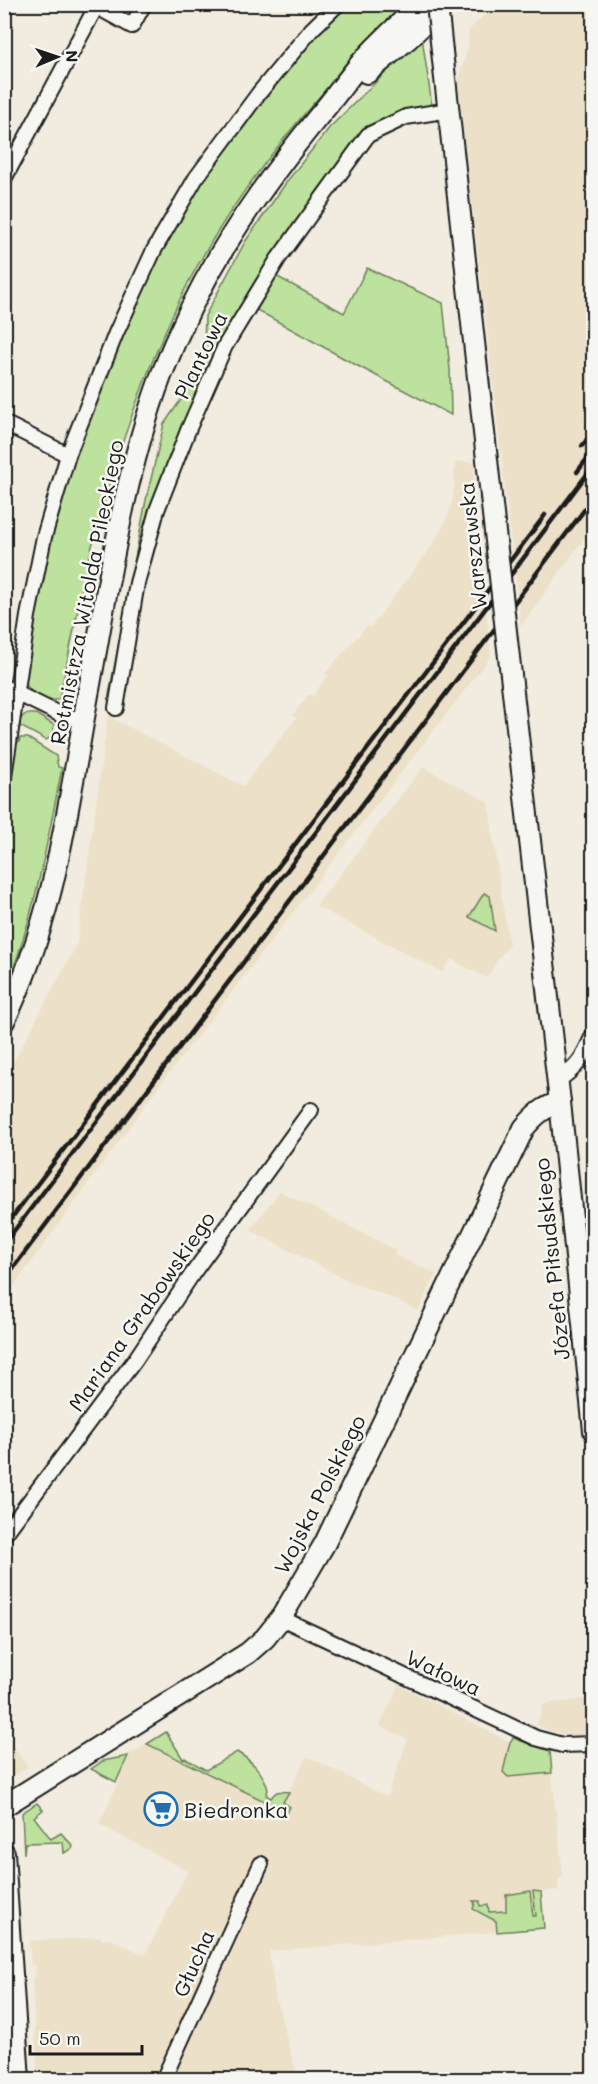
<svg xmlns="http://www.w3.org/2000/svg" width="598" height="2084" font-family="Mali,sans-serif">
<rect width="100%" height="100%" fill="#f1ecdf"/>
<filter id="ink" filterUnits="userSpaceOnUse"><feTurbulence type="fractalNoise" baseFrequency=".0167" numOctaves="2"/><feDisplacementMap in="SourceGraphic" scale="12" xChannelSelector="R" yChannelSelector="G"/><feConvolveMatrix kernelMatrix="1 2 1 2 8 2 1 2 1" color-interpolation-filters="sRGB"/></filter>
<g filter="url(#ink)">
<g fill="#ece0c8">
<path d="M496,4L594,5L593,526L521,626L458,82L468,47L469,30Z"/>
<path d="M455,462H474L475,511L491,656L156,1090L5,1298V1078L77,944L108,716L243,786L296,718L293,715L309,694L313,696L328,675L325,673L367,626L371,627L434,543L448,516L454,494Z"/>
<path d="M423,767L488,802L509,946L500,956L487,978L451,959L442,972L316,906Z"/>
<path d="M280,1191L396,1250L394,1255L436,1274L418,1311L390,1297L351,1282L250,1230Z"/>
<path d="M399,1685L510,1742L550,1757L563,1878L558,1879V1890L541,1892L544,1928L269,1951L276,1999L298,2079H168L265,1865L260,1854L159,2079H38L32,1978L36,1977L35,1965H31L29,1941L101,1937L102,1940L110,1939L145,1955L188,1871L99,1824L118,1783L116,1782L131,1752H134L147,1744L280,1809L307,1756L387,1797L408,1739L380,1726Z"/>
<path d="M593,1698V1735H569L552,1732L537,1725L544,1704Z"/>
<path d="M4,1739L9,1741L28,1767L5,1780Z"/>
</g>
<g fill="#bde29d" stroke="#6c7f5c" stroke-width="1.5">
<path d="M348,5H407C322,88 242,179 187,285C153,352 127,424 106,496C85,562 75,631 59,699C47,704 28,693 25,681C45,517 102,353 185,210C200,184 215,157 233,133C267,88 307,43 348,5Z"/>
<path d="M422,37L432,106L374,127L210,368L131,593L110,700H108L146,500L164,424L189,388L199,368L204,348L205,316L245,242L288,180L330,127Z"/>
<path d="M367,268L443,303L450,369L451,415L354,364L255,309L276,276L344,313Z"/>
<path d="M26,714H36L54,725L52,737L46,740L18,725L22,717Z"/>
<path d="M20,738H28L56,756L58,767L62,768C47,843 34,919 5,991V816L15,741L19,742Z"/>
<path d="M484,893L490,896L495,931L469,917Z"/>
<path d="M166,1732L183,1759L185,1758L206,1770L237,1752C252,1761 264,1772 268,1790L266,1795L271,1798C276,1790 280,1791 289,1792L283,1802L290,1807L287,1812L147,1744Z"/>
<path d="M513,1738L550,1751L552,1773L508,1777L503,1772L510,1742Z"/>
<path d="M128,1756L116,1782L91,1769L103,1761Z"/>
<path d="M37,1803L43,1810L34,1817L51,1839L61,1833L73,1846L72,1849L64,1853L63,1842L25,1843L24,1854L22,1813Z"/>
<path d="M530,1891L533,1916H536L533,1891L541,1892L544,1928L497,1932L496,1921L473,1909L475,1903L473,1901H480V1906L488,1905L489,1912L506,1911V1895Z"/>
</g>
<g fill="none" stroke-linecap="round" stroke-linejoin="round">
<g stroke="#1c1c1c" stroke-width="18">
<g id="street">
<path d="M92,4L132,26L144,4"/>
<path d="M4,179L96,7"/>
<path d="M4,423L68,455"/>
<path d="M4,687L59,714L84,721"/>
<path d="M116,708L137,583L157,510L189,428L225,346L278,259L368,135L406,117L449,110"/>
<path d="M4,776L28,616L44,537L68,455L116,333L154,250L196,178L259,93L312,29L338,4"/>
<path d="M557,1081C580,1066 583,1057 594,1033"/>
<path d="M4,1535L135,1360L193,1273L311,1110"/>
<path d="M281,1618L536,1738L562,1745L594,1744"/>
<path d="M163,2080L261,1864"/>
</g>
</g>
<g stroke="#1c1c1c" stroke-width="24">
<g id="secondary">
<path d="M442,51L491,496"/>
<path d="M367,73L409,38L444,4"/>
<path d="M507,640L560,1102L594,1431"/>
<path d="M4,1021C55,920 68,805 88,695C108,588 123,478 161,376C199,277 251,199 318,117C333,100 346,81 360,64C378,43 400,24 420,4"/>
<path d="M4,1806L248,1653L265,1638L281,1618L325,1543L524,1128C535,1115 544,1107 560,1102"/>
<path d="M4,1853L19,2080"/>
</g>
</g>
<use href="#street" stroke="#f6f6f2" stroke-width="14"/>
<use href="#secondary" stroke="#f6f6f2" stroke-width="20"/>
<g stroke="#1c1c1c" stroke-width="4.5">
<path d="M582,446L594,430"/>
<path d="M577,472L594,450"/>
<path d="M4,1228L545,515"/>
<path d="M4,1244L594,465"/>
<path d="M4,1280L594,497"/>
</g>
<g stroke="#1c1c1c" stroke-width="24" stroke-linecap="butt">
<g id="secondary-bridge">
<path d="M437,4L442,51"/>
<path d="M491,496L507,640"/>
</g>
</g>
<use href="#secondary-bridge" stroke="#f6f6f2" stroke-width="20"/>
</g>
</g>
<defs>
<g id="supermarket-ring" transform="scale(1.725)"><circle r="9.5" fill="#f6f6f2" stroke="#1f6fb2" stroke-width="1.5"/><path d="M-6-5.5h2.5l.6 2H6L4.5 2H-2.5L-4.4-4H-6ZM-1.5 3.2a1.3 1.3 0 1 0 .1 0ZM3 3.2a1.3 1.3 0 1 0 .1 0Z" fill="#1f6fb2"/></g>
</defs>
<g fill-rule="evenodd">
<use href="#supermarket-ring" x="161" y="1809"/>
</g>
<g text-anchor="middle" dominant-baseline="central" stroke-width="5" stroke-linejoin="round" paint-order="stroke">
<g font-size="21" fill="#1c1c1c" stroke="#f6f6f2">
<text transform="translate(200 355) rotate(-64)">Plantowa</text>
<text transform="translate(472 546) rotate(-96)">Warszawska</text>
<text transform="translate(86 592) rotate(-79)">Rotmistrza Witolda Pileckiego</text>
<text transform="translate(551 1259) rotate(-96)">Józefa Piłsudskiego</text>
<text transform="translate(141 1311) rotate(-55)">Mariana Grabowskiego</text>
<text transform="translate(319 1494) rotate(-63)">Wojska Polskiego</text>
<text transform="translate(444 1672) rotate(25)">Wałowa</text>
<text transform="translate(193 1963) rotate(-66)">Głucha</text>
</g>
<g font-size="21" fill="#1c1c1c" stroke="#f6f6f2" text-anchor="start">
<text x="184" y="1809">Biedronka</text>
</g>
</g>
<rect width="598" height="2084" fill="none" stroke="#f6f6f2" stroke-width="24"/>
<rect x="12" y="12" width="574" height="2060" fill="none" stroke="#1c1c1c" stroke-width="2" filter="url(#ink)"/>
<g transform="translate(57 57) rotate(88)" stroke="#f6f6f2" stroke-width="4.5" paint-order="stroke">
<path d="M0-4.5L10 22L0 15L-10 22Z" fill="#1c1c1c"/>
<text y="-9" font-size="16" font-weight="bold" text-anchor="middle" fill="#1c1c1c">N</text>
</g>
<path d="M30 2045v9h112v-9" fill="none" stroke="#1c1c1c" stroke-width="3"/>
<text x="39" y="2045" font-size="18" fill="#1c1c1c" stroke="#f6f6f2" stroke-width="4.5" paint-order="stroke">50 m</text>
</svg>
